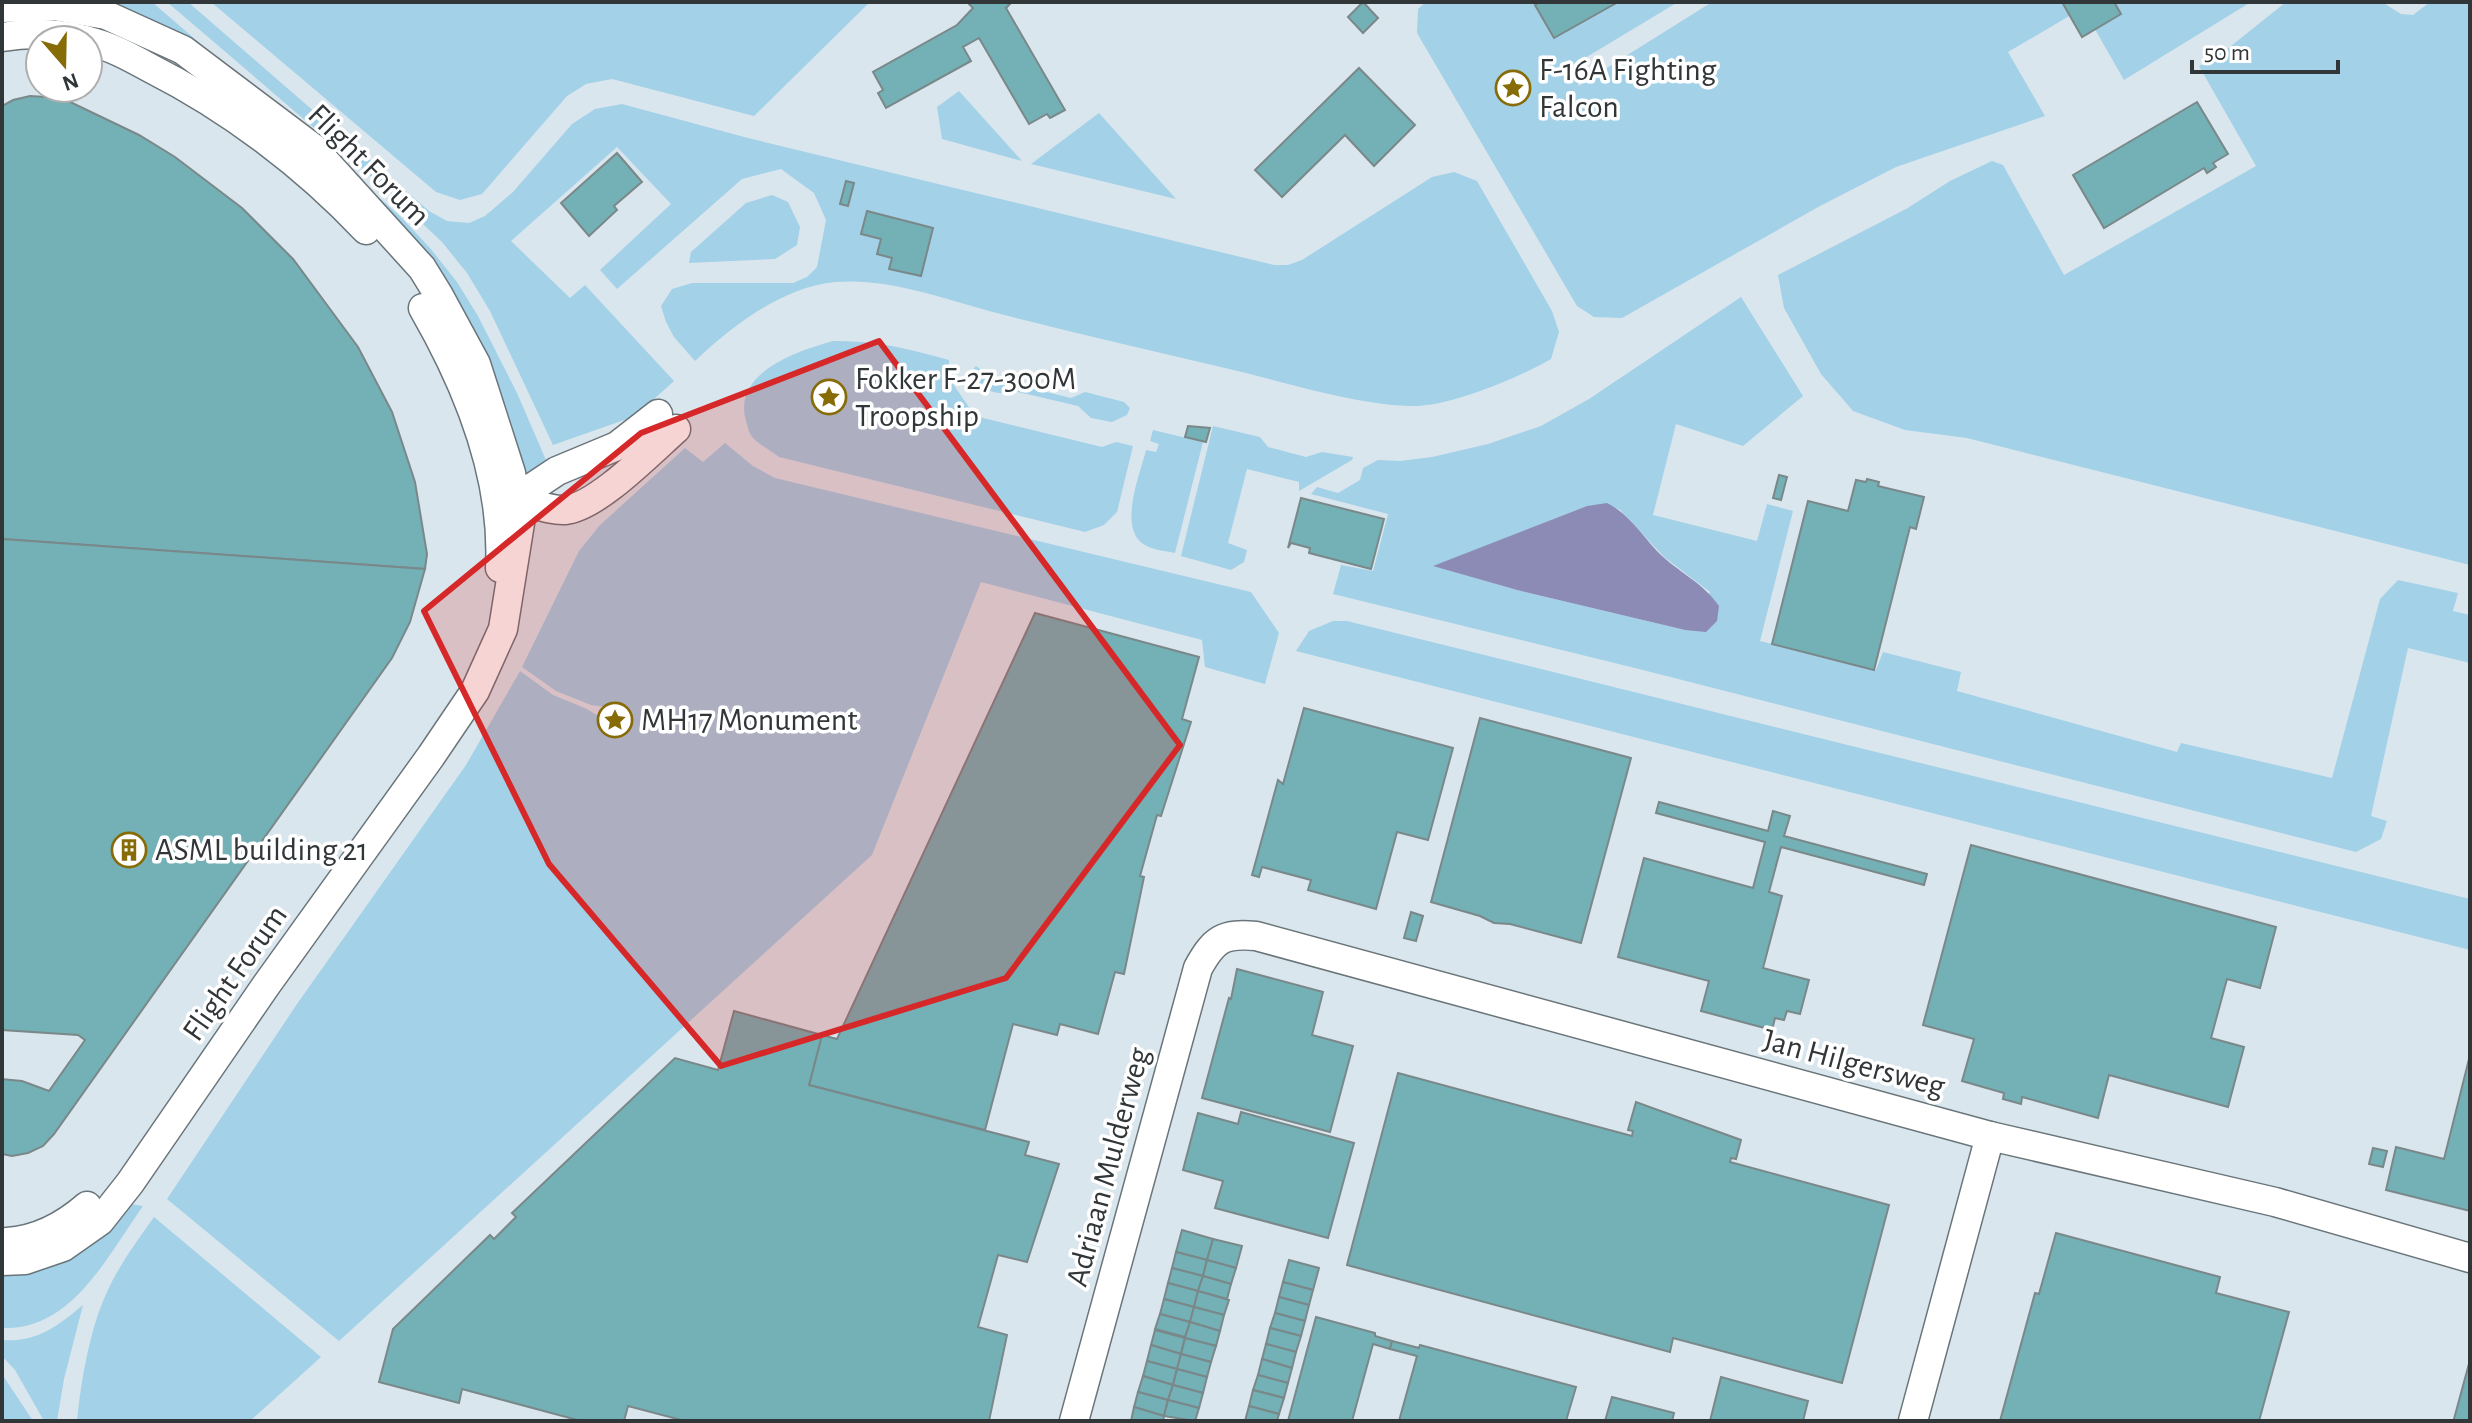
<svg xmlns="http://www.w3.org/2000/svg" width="2472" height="1423" font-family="'Alegreya Sans',sans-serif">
<rect width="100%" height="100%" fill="#dae6ed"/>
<g fill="#a3d1e8" fill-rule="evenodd">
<path d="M93,2H152L399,215L430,248L457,282L478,316L517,393L549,467L530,478L518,466L496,401L342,170Z"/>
<path d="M167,2H188L429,211L447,221L469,223L485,216L513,192L572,124L595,109L622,104L748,138L1274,265H1288L1302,260L1432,177L1454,172L1477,181L1552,311L1559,332L1551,359C1518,378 1447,408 1409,406C1356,404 1294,385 1242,372C1158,352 1073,333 989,311C938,297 888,278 835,282C782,287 731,327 695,361L674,337L666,322L661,306L672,289L692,283H793L807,277L817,267L826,220L814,193L781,169L742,179L617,289L600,270L671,204L617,147L511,241L570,298L585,285L674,381L644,408L627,419L553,445L490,311L467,273L442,242L388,191Z"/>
<path d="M211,2H870L754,116L612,79L586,84L567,96L482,194L460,200L436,192Z"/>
<path d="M1426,2H1678L1585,58L1578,86L1712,2H2093L2008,52L2045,116L1896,167L1820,206L1622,318L1594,317L1577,306L1417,33L1418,9Z"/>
<path d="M2105,2H2251L2124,80L2092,24Z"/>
<path d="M2286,2H2382L2401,14L2413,15L2430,2H2470V565L1967,438L1905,430L1853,411L1821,374L1784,308L1778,275L1906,209L1950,181L1992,161L2003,165L2064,275L2256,166L2199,66L2226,50Z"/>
<path d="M959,91L1022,161L942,139L937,107Z"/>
<path d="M1099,113L1176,199L1031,164Z"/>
<path d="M772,195L788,202L800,227L797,245L775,259L689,263L691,252L746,203Z"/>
<path d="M1741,297L1803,396L1743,446L1676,424L1653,515L1757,541L1767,504L1793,511L1760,641L1876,670L1883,652L1961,672L1957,691L2177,752L2181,743L2332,778L2380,599L2398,580L2458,593L2453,611L2470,615V663L2408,648L2371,816L2387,821L2381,839L2356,852L1639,669L1333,594L1341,565L1373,571L1388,514L1311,494L1317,487L1338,493L1360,480L1363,468L1378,460L1400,461L1432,457L1488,444L1541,426L1589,399ZM1607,504L1620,510L1664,557L1710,592L1685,630L1517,590L1434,566L1587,506Z"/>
<path d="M833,341C874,340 910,349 949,360V378L975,416L1102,447L1116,442L1133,446L1117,512L1104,525L1085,532L779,457C771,451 760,445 753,438C749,434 748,427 746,421C732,372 798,351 833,341Z"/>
<path d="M976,366L993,379L1071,398L1085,392L1124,402L1130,408L1127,415L1112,422L1091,418L1078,406L1014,391C998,396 983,391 971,378V372Z"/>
<path d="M1213,426L1260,437L1268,447L1306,457L1322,452L1353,457L1352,460L1299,491V482L1247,469L1228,543L1247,550L1244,562L1231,570L1181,556Z"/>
<path d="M1153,430L1203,442L1175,553C1166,551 1153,550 1145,545C1117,529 1140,475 1146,450L1156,452L1159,444L1150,441Z"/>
<path d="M725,443L753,466L775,478L1251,592L1279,633L1265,684L1205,667L1202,640L981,582L872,855L339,1341L167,1199L297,1004L466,765L520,671L553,695L587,709L613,725L619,724L621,719L613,708L591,705L556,691L522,667L579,551L600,525L685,448L703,462Z"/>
<path d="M1333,621H1347L2470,899V950L1296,651L1309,631Z"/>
<path d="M130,1204L143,1206C108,1255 72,1331 2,1328V1267Z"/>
<path d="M154,1217L321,1357L250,1421H77C81,1381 90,1328 107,1292C119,1265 137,1241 154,1217Z"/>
<path d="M83,1305L64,1379L57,1421H44L15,1370L2,1356V1340C36,1343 58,1326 83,1305Z"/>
<path d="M2,1374L33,1421H2Z"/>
</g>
<path fill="#8b8bb6" d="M1607,503C1630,514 1644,539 1662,556C1682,574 1704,584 1719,606L1717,621L1706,632L1685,630L1517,590L1433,566L1587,506Z"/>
<g fill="#73b1b6" stroke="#7a8889" stroke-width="2">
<path d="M967,2H1012L1006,8L1065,110L1050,118L1047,114L1029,124L979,38L963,47L971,61L886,108L878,93L883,90L873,72L957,25L973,8Z"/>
<path d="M1363,2L1378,18L1363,33L1348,17Z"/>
<path d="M1540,2H1618L1554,38L1535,5Z"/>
<path d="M2062,2H2114L2121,14L2082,37Z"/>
<path d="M1359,68L1415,125L1374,166L1345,135L1282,197L1255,170Z"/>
<path d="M30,96L62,98L139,135L175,157L242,208L293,259L358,347L392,412L415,482L427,554L425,569L2,539V106L13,100Z"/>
<path d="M2197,102L2228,154L2213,163L2216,167L2207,173L2204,168L2104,228L2073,175Z"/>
<path d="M617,153L642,182L614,206L617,210L589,236L561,203Z"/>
<path d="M846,181L854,183L848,206L840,204Z"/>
<path d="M867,211L933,228L921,276L889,269L892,258L877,254L881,239L861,234Z"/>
<path d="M1188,426L1210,428L1206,442L1185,437Z"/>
<path d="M1779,475L1787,477L1781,500L1773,498Z"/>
<path d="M1867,479L1879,482L1878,486L1924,497L1916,529L1910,527L1874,670L1772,644L1808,501L1848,511L1856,480L1866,482Z"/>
<path d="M1301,498L1384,519L1371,569L1309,553L1310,548L1291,543L1288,548Z"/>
<path d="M2,539L425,569L410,622L392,658L54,1134L43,1146L28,1153L12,1156L2,1154V1079L22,1081L49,1091L85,1040L78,1035L2,1030Z"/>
<path d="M1035,613L1199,657L1182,719L1191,722L1161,816L1157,815L1140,876L1144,877L1124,974L1115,972L1098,1034L1060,1024L1057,1035L1013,1024L985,1130L809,1085L822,1035L837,1039Z"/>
<path d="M1304,708L1453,748L1428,840L1397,832L1376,909L1308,890L1311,880L1262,867L1259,877L1252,875L1278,780L1283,784Z"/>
<path d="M1480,718L1631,758L1581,943L1510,924L1494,923L1480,916L1431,902Z"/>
<path d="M1659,802L1768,831L1773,811L1790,816L1784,836L1927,874L1924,885L1781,847L1769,892L1782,896L1763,968L1809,980L1800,1014L1787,1011L1784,1020L1775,1018L1772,1030L1701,1011L1709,981L1618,957L1644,858L1753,888L1765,842L1656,813Z"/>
<path d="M1971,845L2276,927L2260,988L2227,979L2211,1038L2244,1047L2228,1107L2109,1075L2098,1118L2022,1097L2021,1104L2003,1099L2004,1093L1962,1081L1974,1039L1923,1025Z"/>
<path d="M1411,912L1423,916L1416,941L1404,938Z"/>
<path d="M1237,969L1323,992L1312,1035L1353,1046L1330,1132L1202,1098L1229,998L1231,999Z"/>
<path d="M734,1011L822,1035L809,1085L1029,1142L1025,1155L1059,1164L1027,1262L998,1255L978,1327L1007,1335L989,1421H685L628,1406L624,1421H581L462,1389L459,1403L379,1382L393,1329L490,1235L494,1239L516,1217L512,1213L675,1058L718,1070Z"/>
<path d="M2470,1055V1211L2386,1190L2396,1147L2444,1159Z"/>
<path d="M1398,1073L1632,1136L1633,1131L1628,1130L1636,1102L1741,1140L1736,1159L1731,1158L1730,1162L1889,1205L1842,1383L1673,1338L1670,1352L1347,1265Z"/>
<path d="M1241,1112L1354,1143L1328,1238L1215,1208L1223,1181L1183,1170L1198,1113L1238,1124Z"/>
<path d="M2373,1148L2387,1151L2383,1167L2369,1164Z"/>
<path d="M1182,1230L1213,1239L1207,1260L1176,1252Z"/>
<path d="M2056,1233L2220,1277L2216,1293L2289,1312L2259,1421H2000L2035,1293L2039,1294Z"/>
<path d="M1213,1239L1242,1246L1236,1268L1207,1260Z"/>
<path d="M1176,1252L1207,1260L1203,1276L1172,1268Z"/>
<path d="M1207,1260L1236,1268L1231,1284L1203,1276Z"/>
<path d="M1289,1260L1319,1268L1313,1290L1283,1282Z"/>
<path d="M1172,1268L1203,1276L1198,1291L1168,1283Z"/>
<path d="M1203,1276L1231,1284L1227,1299L1198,1291Z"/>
<path d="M1283,1282L1313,1290L1309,1305L1279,1297Z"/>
<path d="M1168,1283L1198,1291L1194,1307L1164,1299Z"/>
<path d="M1198,1291L1229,1300L1224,1315L1194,1307Z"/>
<path d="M1279,1297L1309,1305L1305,1321L1275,1313Z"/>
<path d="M1164,1299L1194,1307L1190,1322L1160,1314Z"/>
<path d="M1194,1307L1224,1315L1220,1331L1190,1322Z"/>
<path d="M1275,1313L1305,1321L1301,1336L1270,1328Z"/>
<path d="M1160,1314L1190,1322L1185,1337L1155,1329Z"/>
<path d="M1316,1317L1375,1333V1336L1392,1341L1390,1349L1373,1344L1352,1421H1288Z"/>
<path d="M1190,1322L1220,1331L1216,1346L1185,1338Z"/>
<path d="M1270,1328L1301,1336L1296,1352L1266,1344Z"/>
<path d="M1155,1330L1185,1338L1181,1354L1151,1345Z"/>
<path d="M1185,1338L1216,1346L1211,1362L1181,1354Z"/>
<path d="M1392,1341L1419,1348L1420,1345L1576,1387L1566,1421H1399L1417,1356L1390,1349Z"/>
<path d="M1266,1344L1296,1352L1292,1368L1262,1359Z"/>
<path d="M1151,1345L1181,1354L1177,1369L1147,1361Z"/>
<path d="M1181,1354L1211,1362L1207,1377L1177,1369Z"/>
<path d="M1262,1359L1292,1368L1288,1383L1258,1375Z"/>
<path d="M2470,1360V1421H2454V1419Z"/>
<path d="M1147,1361L1177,1369L1173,1385L1143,1376Z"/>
<path d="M1177,1369L1207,1377L1203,1393L1173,1385Z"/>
<path d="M1258,1375L1288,1383L1284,1398L1253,1390Z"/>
<path d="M1143,1376L1173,1385L1168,1400L1138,1392Z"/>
<path d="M1721,1377L1808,1401L1803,1421H1710Z"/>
<path d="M1173,1385L1203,1393L1199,1408L1168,1400Z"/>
<path d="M1253,1390L1284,1398L1279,1414L1249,1406Z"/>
<path d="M1138,1392L1168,1400L1164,1416L1134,1407Z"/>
<path d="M1612,1397L1674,1413L1672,1421H1605Z"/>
<path d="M1168,1400L1199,1408L1195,1421L1164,1416Z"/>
<path d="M1249,1406L1279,1414L1277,1421H1245Z"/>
<path d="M1134,1407L1164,1416L1163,1421H1131Z"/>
</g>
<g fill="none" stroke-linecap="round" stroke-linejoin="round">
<g stroke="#6a757a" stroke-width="31">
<g id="minor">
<path d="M2,8L54,6L106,15L183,50L313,148L422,268L438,294L476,364L511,473L520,523L503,629L475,691L431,756L267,984L130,1183L100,1221L63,1247L25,1260L2,1261"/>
<path d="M2,37C30,32 58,33 86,40"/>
<path d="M88,41C110,46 130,57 150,68C229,108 305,165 366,230"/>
<path d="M423,308C468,386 505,477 500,568"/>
<path d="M515,499C530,502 550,511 565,510C597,507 651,451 676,429"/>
<path d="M515,499L557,471L617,446L658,414"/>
<path d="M7,1242C38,1240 64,1226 87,1206"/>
<path d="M1074,1421L1198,968C1214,939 1223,933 1256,936L1990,1136L2275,1202L2470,1258"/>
<path d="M1913,1421L1990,1136"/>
</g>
</g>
<use href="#minor" stroke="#fff" stroke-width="28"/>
</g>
<path fill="#d62828" fill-opacity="0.2" stroke="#d62828" stroke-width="6" stroke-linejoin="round" d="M879,341L1180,745L1006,978L721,1066L549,864L424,611L641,433Z"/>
<defs>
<g id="sight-ring" transform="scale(1.8)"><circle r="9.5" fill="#fff" stroke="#866b07" stroke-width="1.5"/><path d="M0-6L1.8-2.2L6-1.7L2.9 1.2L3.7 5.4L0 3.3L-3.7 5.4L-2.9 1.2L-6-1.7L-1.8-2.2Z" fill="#866b07"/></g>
<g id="building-ring" transform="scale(1.8)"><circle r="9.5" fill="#fff" stroke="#866b07" stroke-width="1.5"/><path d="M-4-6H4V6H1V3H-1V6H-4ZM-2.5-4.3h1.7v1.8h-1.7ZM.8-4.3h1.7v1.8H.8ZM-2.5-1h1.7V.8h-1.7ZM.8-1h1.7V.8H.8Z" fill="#866b07"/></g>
</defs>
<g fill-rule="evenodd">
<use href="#sight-ring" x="1513" y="88"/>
<use href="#sight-ring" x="829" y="397"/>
<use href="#sight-ring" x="615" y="720"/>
<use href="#building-ring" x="129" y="850"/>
</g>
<g text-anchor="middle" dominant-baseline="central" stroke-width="7" stroke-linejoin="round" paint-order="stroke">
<g font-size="32" fill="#313638" stroke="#fff" text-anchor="start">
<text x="1539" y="70">F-16A Fighting<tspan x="1539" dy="37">Falcon</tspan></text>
<text x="855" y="379">Fokker F-27-300M<tspan x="855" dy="37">Troopship</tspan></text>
<text x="641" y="720">MH17 Monument</text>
<text x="155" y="850">ASML building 21</text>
</g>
<g font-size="32" fill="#313638" stroke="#fff">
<text transform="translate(369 165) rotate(45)">Flight Forum</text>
<text transform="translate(235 973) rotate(-55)">Flight Forum</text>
<text transform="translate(1854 1063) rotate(15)">Jan Hilgersweg</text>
<text transform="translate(1108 1167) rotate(-75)">Adriaan Mulderweg</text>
</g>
</g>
<rect width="2472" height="1423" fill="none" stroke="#313638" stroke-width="8"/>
<g transform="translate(64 64) rotate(160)"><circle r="38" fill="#ffffff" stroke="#adafaf" stroke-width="2"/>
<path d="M0-6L14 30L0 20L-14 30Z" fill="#866b07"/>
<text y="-12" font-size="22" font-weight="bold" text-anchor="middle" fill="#313638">N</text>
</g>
<path d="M2192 60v12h146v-12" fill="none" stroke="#313638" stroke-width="4"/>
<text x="2204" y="60" font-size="24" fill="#313638" stroke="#ffffff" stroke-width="6" paint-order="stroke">50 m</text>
</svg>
